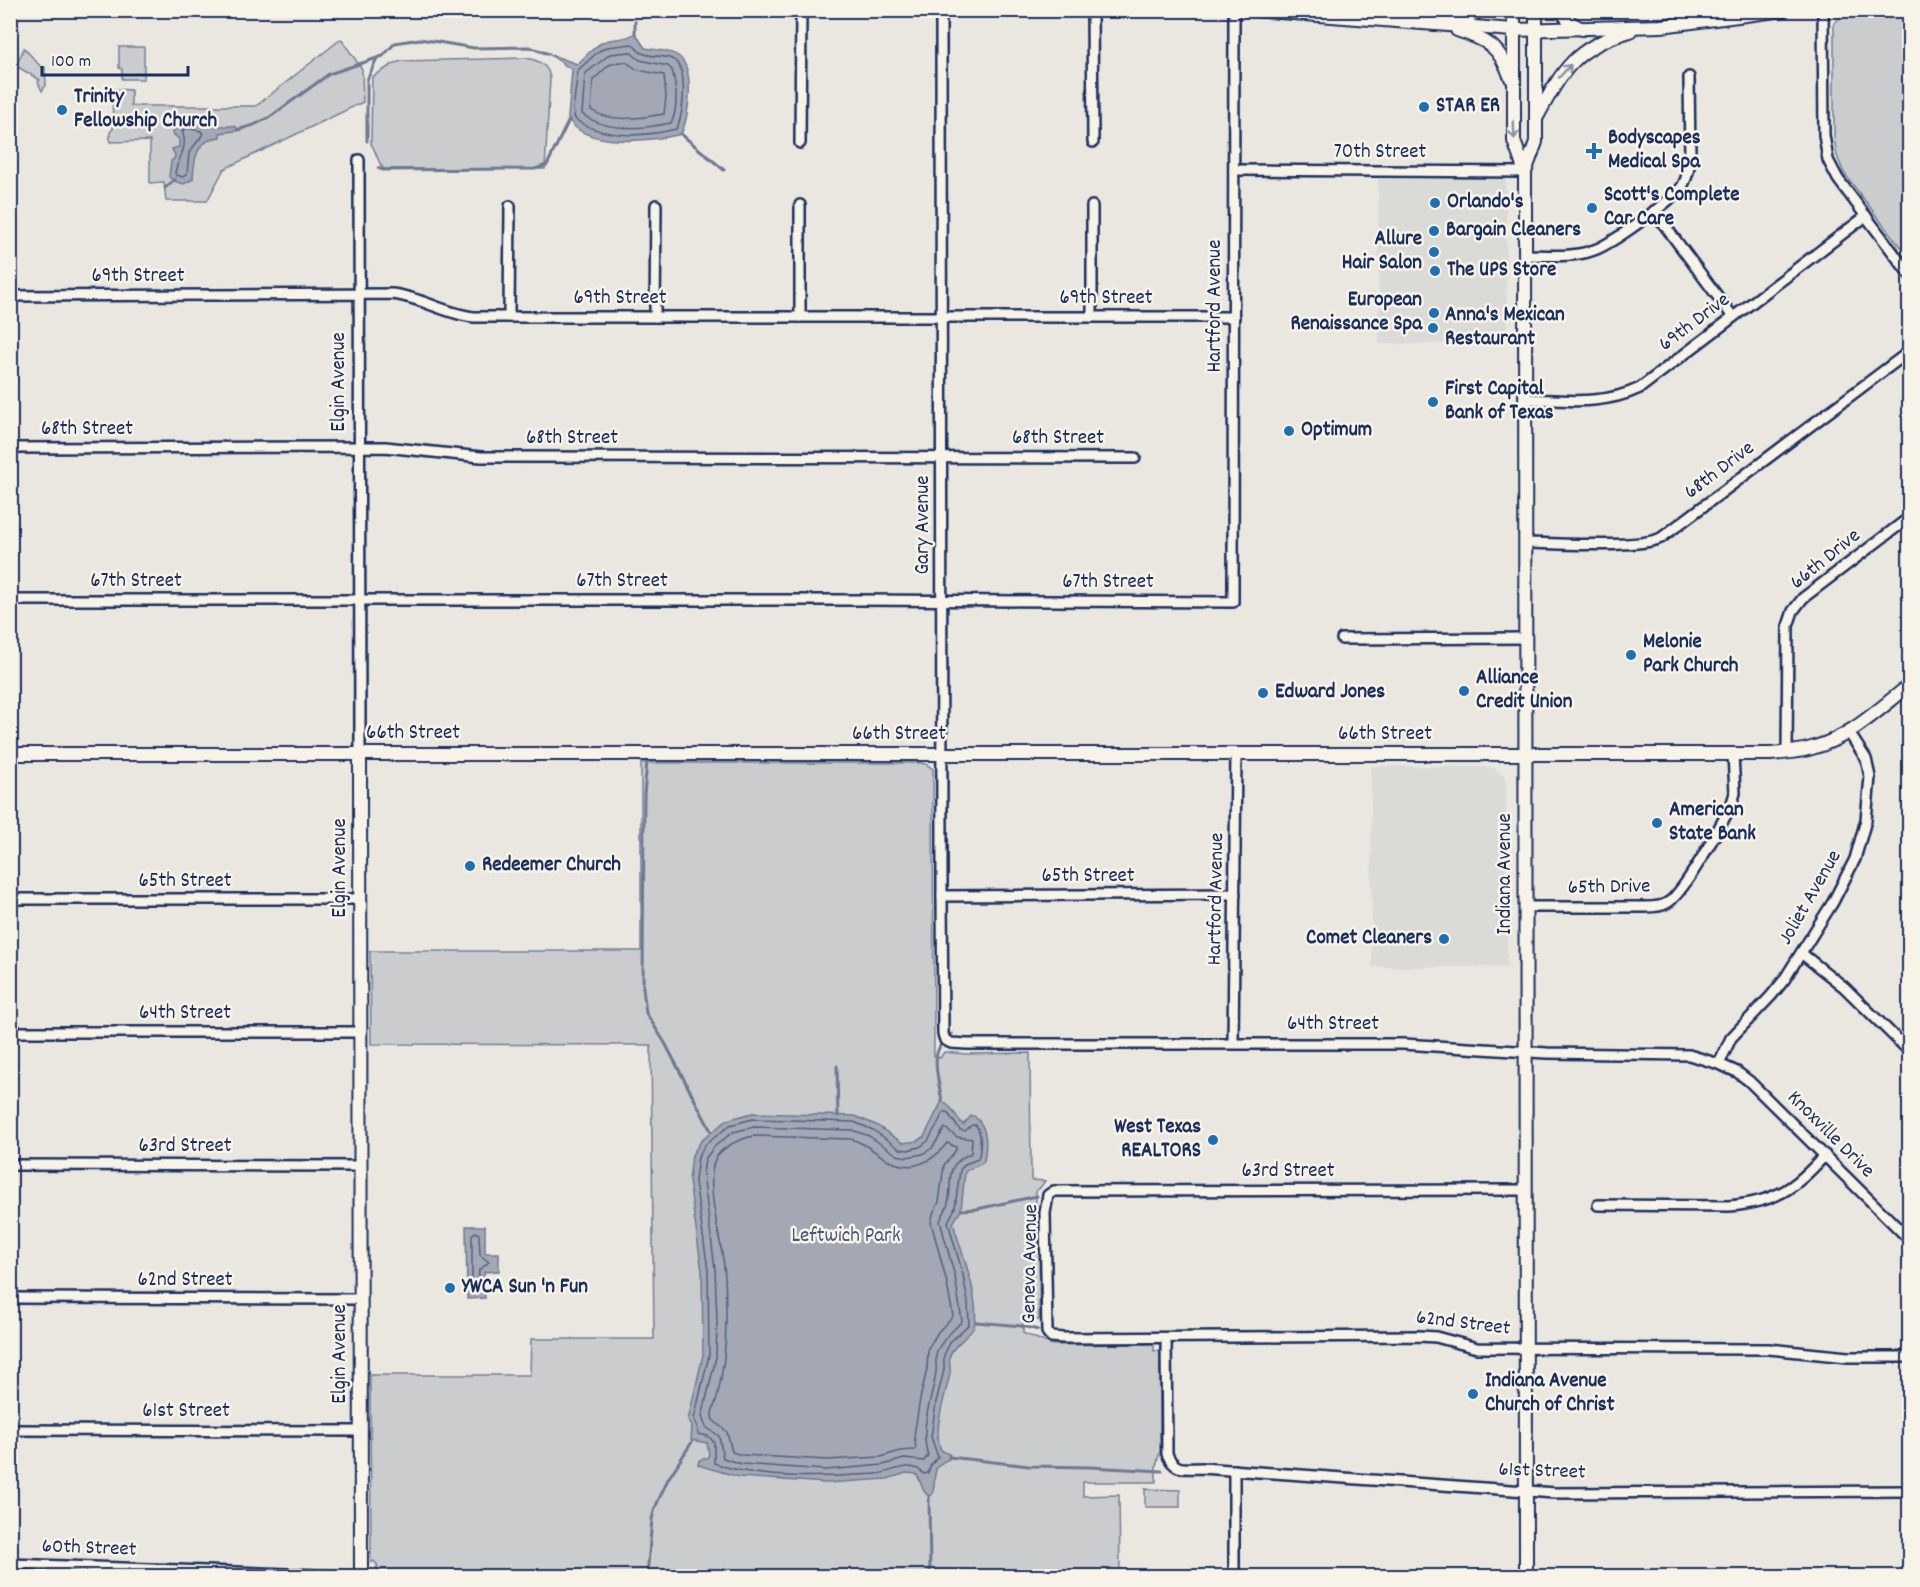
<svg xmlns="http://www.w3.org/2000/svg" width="1920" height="1587" font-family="Dekko,sans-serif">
<rect width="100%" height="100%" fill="#eae7e0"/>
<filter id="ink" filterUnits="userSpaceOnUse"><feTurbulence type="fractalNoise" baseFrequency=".0167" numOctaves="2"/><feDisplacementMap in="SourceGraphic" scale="12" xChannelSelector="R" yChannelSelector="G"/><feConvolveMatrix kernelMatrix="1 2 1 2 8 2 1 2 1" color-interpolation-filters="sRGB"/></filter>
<g filter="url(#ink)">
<g fill="#dadad6">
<path d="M1506,178L1507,343L1379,344L1378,179Z"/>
<path d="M1371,766L1493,767L1504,776L1506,781L1507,967H1372Z"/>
</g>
<g fill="#cbcccd" stroke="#737e96" stroke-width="1.5">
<path d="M1909,12L1910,242L1901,248L1844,173L1837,156L1834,137V23L1843,15Z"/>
<path d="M341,39L362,69L363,102L224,169L207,201H166L164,182L150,183V141L110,142V132L113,129L112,89L131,90V106H256Z"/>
<path d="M119,47H144V79H122V69L119,68Z"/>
<path d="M24,48L42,68L45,67L46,85L42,91L38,82L40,80L16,66Z"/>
<path d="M527,58C540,61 548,65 550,78L545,169H384C377,162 377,152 371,144L372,77L395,63L402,61Z"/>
<path d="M641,763H920L926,764L933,769L934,1056L940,1058L944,1052L967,1054L1030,1053L1031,1180L1045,1181L1039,1189L1036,1190V1205H1040L1039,1320H1023V1333L1052,1345L1152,1344H1154V1351H1160V1451L1156,1466V1482H1083V1496L1119,1495L1120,1576H485L470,1574L466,1571L454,1570L449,1573L431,1571L430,1574L379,1570L376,1568L378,1566L374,1561L371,1563L370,1375H530L531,1339H654L651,1045L371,1044L370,951H641Z"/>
<path d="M1145,1489L1180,1490V1507H1145Z"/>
</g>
<g fill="#a3a8b4" stroke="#6d7892" stroke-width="1.5">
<path d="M635,33L645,48C655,50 670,50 678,56C696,68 689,118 681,134C654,141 583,149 568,118L572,70L549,54L577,64C586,57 593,47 603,42C614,37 625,41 635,33Z"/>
<path d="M185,122L207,126H234L241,130L220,133V137C196,140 194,158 193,179L184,184L174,181L169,177L171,161L174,159L175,155L172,149L179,147V139L174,135L173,131Z"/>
<path d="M942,1101L950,1107L963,1125L971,1116H974C988,1127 987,1144 984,1161C979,1168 971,1166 965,1172L961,1210L953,1223C961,1251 979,1294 975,1323C974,1334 955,1342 950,1355C948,1360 951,1367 950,1373C946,1396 932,1428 941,1450L950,1455L949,1459C928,1467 938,1479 932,1495L929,1496C921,1492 922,1481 916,1474L906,1473L887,1479L826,1483L739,1477L698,1465L699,1460L707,1458L709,1454L707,1443L691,1440L692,1426L688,1420L703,1355L702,1271L689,1181L692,1155L701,1141L727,1120L752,1113L855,1116L876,1125L903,1143L917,1141L924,1137Z"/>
<path d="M466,1226H485V1253H499V1271L484,1272L485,1298L467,1299Z"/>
</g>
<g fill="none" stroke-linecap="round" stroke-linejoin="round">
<g stroke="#515f80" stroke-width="1.5">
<path d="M632,44C635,46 638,51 642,53C652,58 666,54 675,61C688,70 684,117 676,129C645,137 602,139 575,119L573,109L578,70L599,51L607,47Z"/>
<path d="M630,52L640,60L668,66L672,70C676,84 679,109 671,123C643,129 606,132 582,114L585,74L610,54Z"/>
<path d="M619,62H626L638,70L664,75L666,97L664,114C642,118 610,123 591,110L593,80L609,65Z"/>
<path d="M187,128L201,131L203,134L189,153L187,174L183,177L176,175L175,173C178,158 189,147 182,131Z"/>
<path d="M944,1112H947L960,1130L965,1131L972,1125H976C982,1134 981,1149 978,1159L965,1164L960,1170L955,1208L948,1222L963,1275L968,1302L969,1324L951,1341L944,1355V1370L936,1402L931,1437L938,1457L931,1465L928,1473L924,1474C919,1469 916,1467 908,1467C898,1467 887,1473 877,1474C827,1477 762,1481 714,1463V1442L708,1436L698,1434L697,1425L694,1419L709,1355L708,1270L695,1181L698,1157L705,1145L730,1125L753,1119L854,1122L873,1130L900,1149L908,1150L920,1147L928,1141Z"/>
<path d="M754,1127L852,1130L869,1136L897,1155L907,1157L923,1154L932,1148L945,1128L957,1137L972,1139L971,1153C942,1167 954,1177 948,1203C947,1210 942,1214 940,1221L955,1277L962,1321C954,1330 944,1337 938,1349C934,1356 937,1364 936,1372C932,1400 919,1427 928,1455L924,1461L904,1459L883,1465L826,1470L741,1464L723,1458L719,1436L706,1427L702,1417L716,1357L717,1322L715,1269L703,1174L705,1159L715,1146L733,1132Z"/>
<path d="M754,1136L851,1139C874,1145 890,1171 916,1165C931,1161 938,1154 947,1143L956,1147V1150L944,1165L939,1202L934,1211L931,1222L946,1279L953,1316L938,1332L928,1349L927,1369L920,1399L914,1436L916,1448L914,1450L900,1451L881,1457L827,1460L742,1455L732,1452L727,1432L713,1420C710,1412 715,1406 717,1398C723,1373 726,1347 726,1321C726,1303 726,1284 724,1266C721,1240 706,1187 714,1162C719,1147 740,1139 754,1136Z"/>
<path d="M475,1232L479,1234L480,1255L489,1262L479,1270L478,1290L475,1293L472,1290V1235Z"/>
</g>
<g stroke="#6d7892" stroke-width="3">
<path d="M635,21V33"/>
<path d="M237,130L254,125L270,117L329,74L383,56L395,43L420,39L474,48L529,47L549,54"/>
<path d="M681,134L724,170"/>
<path d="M367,141V80L377,58"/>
<path d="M378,168L383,170L535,169L547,165L569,120"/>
<path d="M165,188L175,179"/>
<path d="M647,762L644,794L643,988L646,1013L665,1043L711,1131"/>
<path d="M837,1066L838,1116"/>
<path d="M942,1101C940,1088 932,1060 939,1048C941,1043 948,1038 952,1034"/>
<path d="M961,1210L977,1209L1037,1196"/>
<path d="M976,1322L1022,1326L1038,1330"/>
<path d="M949,1457L1029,1466L1090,1467L1162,1471"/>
<path d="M929,1496L930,1576"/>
<path d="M647,1576L652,1519L655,1508L668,1479L692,1442"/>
</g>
<g stroke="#1b2f5e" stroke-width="14">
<g id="street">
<path d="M941,10L942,896L943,1034L945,1040L951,1043L967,1044H1403L1547,1053L1689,1055L1719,1064L1737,1072L1749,1081L1910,1240"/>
<path d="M1092,10L1093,142"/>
<path d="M1823,10L1824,135L1828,160L1838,179L1910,275"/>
<path d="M800,143L801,10"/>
<path d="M359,160L360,754"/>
<path d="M1234,170L1525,172"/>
<path d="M1654,211L1733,317"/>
<path d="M1525,255C1548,255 1573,258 1594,250C1610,245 1675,199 1683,185C1688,176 1689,168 1690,158L1689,77"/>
<path d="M10,296L392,294C421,297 445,314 474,317H1234"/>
<path d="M509,317L510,206"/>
<path d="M655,317L656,205"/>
<path d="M800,317V205"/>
<path d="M1092,317V206"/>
<path d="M1525,399C1565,400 1602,406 1640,388L1866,216"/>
<path d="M10,448L385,447L481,457L1135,458"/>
<path d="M1525,543C1556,543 1637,549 1661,538L1910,351"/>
<path d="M10,600H860L1233,602L1234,10"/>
<path d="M1342,639L1526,638"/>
<path d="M1787,752L1788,626L1793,611L1803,598L1910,517"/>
<path d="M942,896L1235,894"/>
<path d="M10,899H360"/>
<path d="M1526,907H1645C1652,907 1661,907 1667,903C1684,894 1720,826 1731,806L1735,793L1733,754"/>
<path d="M1801,953L1844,987L1910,1052"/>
<path d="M10,1032H360"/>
<path d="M1233,1043L1236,755"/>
<path d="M1719,1064L1731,1038L1771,996L1784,980L1833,902L1855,859L1866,820L1870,777L1866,759L1848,731"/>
<path d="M10,1165L360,1166"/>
<path d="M1526,1190L1054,1191L1048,1195L1045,1213L1047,1332L1051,1337L1063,1338L1419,1336L1436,1337L1477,1348L1769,1349L1848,1357H1910"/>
<path d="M1598,1205L1729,1206C1775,1202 1795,1189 1825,1155"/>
<path d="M10,1298L360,1299"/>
<path d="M1166,1338L1167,1454C1175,1472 1184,1468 1202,1468L1555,1493L1910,1491"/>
<path d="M10,1430L360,1431"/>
<path d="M10,1564L345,1576"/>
<path d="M1234,1576V1470"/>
</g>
</g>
<g stroke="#1b2f5e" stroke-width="16">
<g id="secondary">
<path d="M1254,10L1513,30L1661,26L1784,10"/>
<path d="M1514,10V141L1525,172"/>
<path d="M1561,10L1571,23L1582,29"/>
<path d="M1446,20L1468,17L1481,10"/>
<path d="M1457,30C1488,41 1499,45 1511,78"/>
<path d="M1537,117C1563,69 1575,47 1630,31"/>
<path d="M10,754H1769C1784,753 1801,752 1815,747C1851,737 1881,707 1910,685"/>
<path d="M360,754L361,1576"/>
<path d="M1526,1576L1525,192V172L1536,142V10"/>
</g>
</g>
<use href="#street" stroke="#f7f3e8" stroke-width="9"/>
<use href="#secondary" stroke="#f7f3e8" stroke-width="12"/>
</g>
<defs><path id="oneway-shaft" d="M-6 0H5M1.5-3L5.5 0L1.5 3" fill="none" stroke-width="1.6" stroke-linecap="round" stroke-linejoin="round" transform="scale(1.5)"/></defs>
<g stroke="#8991a3">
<use href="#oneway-shaft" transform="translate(1565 71) rotate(-48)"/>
<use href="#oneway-shaft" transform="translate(1514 130) rotate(88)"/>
</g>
</g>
<g fill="#1f6fb2" stroke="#f7f3e8" stroke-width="2">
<circle cx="1424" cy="107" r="6"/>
<circle cx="62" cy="110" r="6"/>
<path d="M1591 142h6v6h6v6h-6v6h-6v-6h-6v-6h6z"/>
<circle cx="1435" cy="203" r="6"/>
<circle cx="1592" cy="208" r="6"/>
<circle cx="1434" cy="231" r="6"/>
<circle cx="1434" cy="252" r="6"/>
<circle cx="1435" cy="271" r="6"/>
<circle cx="1434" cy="313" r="6"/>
<circle cx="1433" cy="328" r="6"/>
<circle cx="1433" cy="402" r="6"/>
<circle cx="1289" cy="431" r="6"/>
<circle cx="1631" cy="655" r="6"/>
<circle cx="1464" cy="691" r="6"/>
<circle cx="1263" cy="693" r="6"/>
<circle cx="1657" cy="823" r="6"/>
<circle cx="470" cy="866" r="6"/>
<circle cx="1444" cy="939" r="6"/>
<circle cx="1213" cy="1140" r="6"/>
<circle cx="450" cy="1288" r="6"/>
<circle cx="1473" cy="1394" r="6"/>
</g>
<g text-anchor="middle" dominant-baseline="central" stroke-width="5" stroke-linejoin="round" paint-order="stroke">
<g font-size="21" font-weight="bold" fill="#1b2f5e" stroke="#f7f3e8" text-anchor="start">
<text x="74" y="98">Trinity<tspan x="74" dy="24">Fellowship Church</tspan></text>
<text x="1436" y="107">STAR ER</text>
<text x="1608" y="139">Bodyscapes<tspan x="1608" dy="24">Medical Spa</tspan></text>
<text x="1604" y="196">Scott's Complete<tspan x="1604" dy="24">Car Care</tspan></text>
<text x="1447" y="203">Orlando's</text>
<text x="1446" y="231">Bargain Cleaners</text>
<text x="1422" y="240" text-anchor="end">Allure<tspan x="1422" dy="24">Hair Salon</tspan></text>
<text x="1447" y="271">The UPS Store</text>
<text x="1422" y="301" text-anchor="end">European<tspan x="1422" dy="24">Renaissance Spa</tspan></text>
<text x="1445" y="316">Anna's Mexican<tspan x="1445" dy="24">Restaurant</tspan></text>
<text x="1445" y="390">First Capital<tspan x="1445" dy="24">Bank of Texas</tspan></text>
<text x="1301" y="431">Optimum</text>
<text x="1643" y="643">Melonie<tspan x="1643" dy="24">Park Church</tspan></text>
<text x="1476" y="679">Alliance<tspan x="1476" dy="24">Credit Union</tspan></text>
<text x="1275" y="693">Edward Jones</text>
<text x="1669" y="811">American<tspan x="1669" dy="24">State Bank</tspan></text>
<text x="482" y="866">Redeemer Church</text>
<text x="1432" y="939" text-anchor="end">Comet Cleaners</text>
<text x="1201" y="1128" text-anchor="end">West Texas<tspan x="1201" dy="24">REALTORS</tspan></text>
<text x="462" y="1288">YWCA Sun 'n Fun</text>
<text x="1485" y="1382">Indiana Avenue<tspan x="1485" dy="24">Church of Christ</tspan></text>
</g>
<g font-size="21" fill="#1b2f5e" stroke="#f7f3e8">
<text x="1380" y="153">70th Street</text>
<text x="138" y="277">69th Street</text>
<text x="620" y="299">69th Street</text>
<text x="1106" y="299">69th Street</text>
<text transform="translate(1216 306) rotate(-90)">Hartford Avenue</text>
<text transform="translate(1695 323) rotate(-37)">69th Drive</text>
<text transform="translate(340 382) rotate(-90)">Elgin Avenue</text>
<text x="87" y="430">68th Street</text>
<text x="572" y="439">68th Street</text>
<text x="1058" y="439">68th Street</text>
<text transform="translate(1720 471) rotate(-37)">68th Drive</text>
<text transform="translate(924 525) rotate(-90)">Gary Avenue</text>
<text transform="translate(1826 560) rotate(-39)">66th Drive</text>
<text x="136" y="582">67th Street</text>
<text x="622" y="582">67th Street</text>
<text x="1108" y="583">67th Street</text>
<text x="413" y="734">66th Street</text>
<text x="899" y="735">66th Street</text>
<text x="1385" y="735">66th Street</text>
<text transform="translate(341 868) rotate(-90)">Elgin Avenue</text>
<text transform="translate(1506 874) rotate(-90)">Indiana Avenue</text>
<text x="1088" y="877">65th Street</text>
<text x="185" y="882">65th Street</text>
<text transform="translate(1609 888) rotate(-1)">65th Drive</text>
<text transform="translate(1811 898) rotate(-60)">Joliet Avenue</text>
<text transform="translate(1217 899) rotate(-89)">Hartford Avenue</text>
<text x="185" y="1014">64th Street</text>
<text x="1333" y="1025">64th Street</text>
<text transform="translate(1830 1135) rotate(45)">Knoxville Drive</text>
<text x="185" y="1147">63rd Street</text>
<text x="1288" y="1172">63rd Street</text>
<text transform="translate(1031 1264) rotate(-89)">Geneva Avenue</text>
<text x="185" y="1281">62nd Street</text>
<text transform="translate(1463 1324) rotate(7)">62nd Street</text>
<text transform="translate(341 1354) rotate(-90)">Elgin Avenue</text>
<text x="186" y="1412">61st Street</text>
<text transform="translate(1542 1472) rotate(2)">61st Street</text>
<text transform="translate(89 1549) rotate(2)">60th Street</text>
</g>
<g font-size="21" fill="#47567a" stroke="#f7f3e8">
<text x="846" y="1237">Leftwich Park</text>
</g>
</g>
<rect width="1920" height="1587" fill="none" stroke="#f7f3e8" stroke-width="36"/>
<rect x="18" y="18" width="1884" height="1551" fill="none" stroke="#1b2f5e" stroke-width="2" filter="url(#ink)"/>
<path d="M42 66v9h146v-9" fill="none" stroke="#1b2f5e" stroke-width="3"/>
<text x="51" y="66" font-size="18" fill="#1b2f5e" stroke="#f7f3e8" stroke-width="4.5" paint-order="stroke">100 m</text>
</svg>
